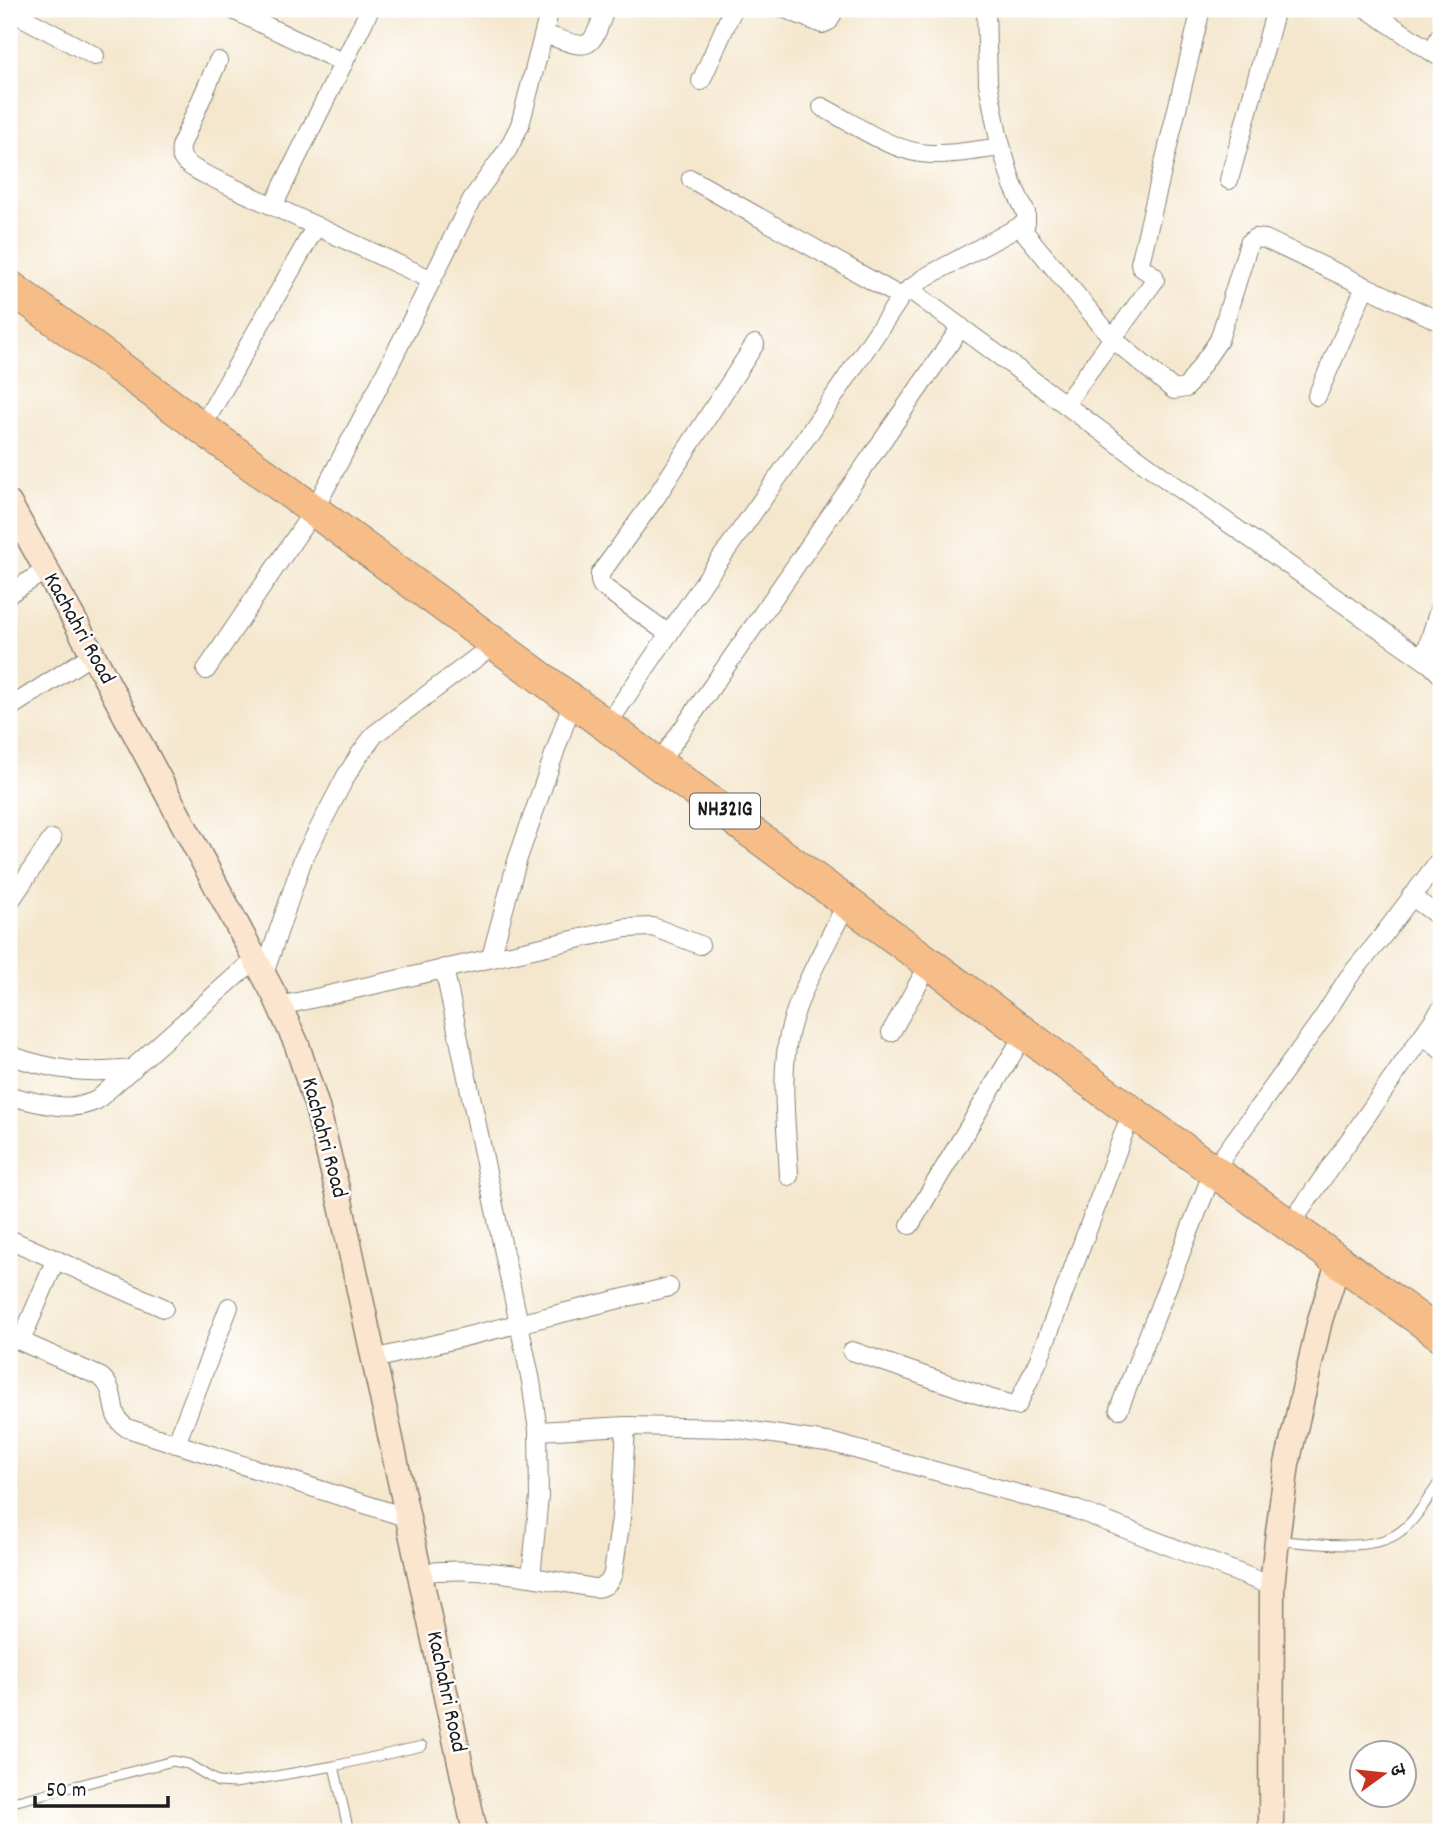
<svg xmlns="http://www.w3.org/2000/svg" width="1450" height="1841" font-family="Dekko,'Playpen Sans Deva',sans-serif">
<rect width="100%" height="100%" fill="#fff"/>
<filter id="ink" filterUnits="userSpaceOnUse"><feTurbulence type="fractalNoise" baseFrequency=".0143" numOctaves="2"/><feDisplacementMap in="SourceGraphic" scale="14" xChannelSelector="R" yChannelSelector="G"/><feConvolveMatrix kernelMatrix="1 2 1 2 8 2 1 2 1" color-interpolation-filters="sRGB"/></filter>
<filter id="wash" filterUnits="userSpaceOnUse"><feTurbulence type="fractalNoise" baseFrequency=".00686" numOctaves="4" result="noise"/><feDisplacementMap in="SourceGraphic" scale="28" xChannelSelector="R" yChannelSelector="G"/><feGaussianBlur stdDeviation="1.57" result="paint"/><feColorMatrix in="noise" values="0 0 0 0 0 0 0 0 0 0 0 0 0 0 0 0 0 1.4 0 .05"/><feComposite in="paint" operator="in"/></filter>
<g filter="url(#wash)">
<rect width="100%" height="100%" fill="#f4e7ce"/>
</g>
<g filter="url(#ink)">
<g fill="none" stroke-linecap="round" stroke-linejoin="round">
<g stroke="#888275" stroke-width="11">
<g id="lane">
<path d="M1279,1541C1313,1542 1373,1554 1401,1531C1417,1519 1429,1496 1441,1480"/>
<path d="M334,1766L349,1832"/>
<path d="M9,1803L173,1761L188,1764L218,1782L235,1783L334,1766L422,1746"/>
<path d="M330,1832L348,1828"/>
</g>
</g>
<g stroke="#888275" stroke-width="20">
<g id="street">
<path d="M231,9L344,63"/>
<path d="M785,9L822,24L829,21L835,9"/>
<path d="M1367,9L1441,58"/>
<path d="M9,10L95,56"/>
<path d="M544,34C587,48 590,56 605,9"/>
<path d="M1432,52L1441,34"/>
<path d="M218,61L182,143C176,161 190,166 204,174L432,280"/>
<path d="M701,81L733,9"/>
<path d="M822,107C855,124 893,153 931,154C954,155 978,150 1001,147"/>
<path d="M691,179L901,297"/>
<path d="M1229,180L1276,9"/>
<path d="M273,206L370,9"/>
<path d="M1021,228L1112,338L1174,390L1186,388L1219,340L1249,243L1255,238L1265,239L1441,322"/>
<path d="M909,289L1174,485L1430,664"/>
<path d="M1317,396L1365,287"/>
<path d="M1065,404L1155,280L1154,276L1141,267L1140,263L1201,9"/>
<path d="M202,427L316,226"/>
<path d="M9,594L46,570"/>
<path d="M1441,603L1426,652L1430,664L1441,675"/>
<path d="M669,634L602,586L600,581V574L656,497L755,344"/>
<path d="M206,670L314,510L381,382L472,199L508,149L520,125L550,9"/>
<path d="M9,708L93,654"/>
<path d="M607,725L702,585L810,432L901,297L924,278L1026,223V213L1012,183L998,135L988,83L986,9"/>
<path d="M659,763L961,327"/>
<path d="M1411,896L1441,918"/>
<path d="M9,903L52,839"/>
<path d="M491,957L517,861L573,700"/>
<path d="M444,968L531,1381L538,1431L539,1497L531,1577"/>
<path d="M264,974L303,859L346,776L360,754L375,734L496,643"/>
<path d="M280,1006L626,928L653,927L700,945"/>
<path d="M891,1032L930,963"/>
<path d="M1423,1035L1441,1050"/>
<path d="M9,1055C54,1071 85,1074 133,1069"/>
<path d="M9,1096C37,1102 70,1114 97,1100L256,958"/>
<path d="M789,1176C787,1129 779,1077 790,1030C801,986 828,943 847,902"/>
<path d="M910,1225L1025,1033"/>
<path d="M1290,1225L1441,1009"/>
<path d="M9,1239L164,1308"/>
<path d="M9,1336L101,1377C120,1393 106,1415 127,1428L408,1518"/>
<path d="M21,1341L56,1259"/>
<path d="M852,1351L992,1399L1017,1406L1039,1359L1132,1111"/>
<path d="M374,1359L669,1287"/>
<path d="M1119,1409L1214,1169L1322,1019L1348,978L1381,938L1441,858"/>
<path d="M538,1431L626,1426L733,1428L833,1443L1077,1510L1272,1586"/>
<path d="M176,1444L229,1307"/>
<path d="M419,1573C478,1565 537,1578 595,1588C605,1588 610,1583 613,1573L621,1518L626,1426"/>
</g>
</g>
<g stroke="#888275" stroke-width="27">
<g id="secondary">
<path d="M9,503L76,623L275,996L297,1045L317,1107L340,1201L475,1832"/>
<path d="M1271,1832L1272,1586L1277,1540L1287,1464L1320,1320L1339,1261"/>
</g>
</g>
<g stroke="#888275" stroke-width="34">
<path id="highway" d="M9,286L1103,1091L1441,1335"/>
</g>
<use href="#lane" stroke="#fff" stroke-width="9"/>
<use href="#street" stroke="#fff" stroke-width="18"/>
<use href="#secondary" stroke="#fce5cf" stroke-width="24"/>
<use href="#highway" stroke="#f7bd88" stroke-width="32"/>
</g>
</g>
<g text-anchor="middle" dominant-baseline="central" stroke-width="5" stroke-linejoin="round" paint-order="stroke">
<rect fill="#fff" stroke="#606060" stroke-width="2" x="690" y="793.5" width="70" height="35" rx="5"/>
<g font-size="21" font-weight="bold" fill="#1c1c1c">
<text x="725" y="811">NH321G</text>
</g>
<g font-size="23" fill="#1c1c1c" stroke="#fff">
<text transform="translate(78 629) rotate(61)">Kachahri Road</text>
<text transform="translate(323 1138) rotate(75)">Kachahri Road</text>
<text transform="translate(445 1692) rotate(78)">Kachahri Road</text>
</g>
</g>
<rect width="1450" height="1841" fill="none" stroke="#fff" stroke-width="35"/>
<g transform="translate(1383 1774) rotate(75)"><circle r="33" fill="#ffffff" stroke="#a4a4a4" stroke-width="2"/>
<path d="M0-5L12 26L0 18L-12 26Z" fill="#c8321e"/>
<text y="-10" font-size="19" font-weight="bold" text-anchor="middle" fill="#1c1c1c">उ</text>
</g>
<path d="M35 1796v10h133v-10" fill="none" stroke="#1c1c1c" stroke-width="3.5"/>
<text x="46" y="1796" font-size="21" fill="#1c1c1c" stroke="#ffffff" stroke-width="5" paint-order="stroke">50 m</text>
</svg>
